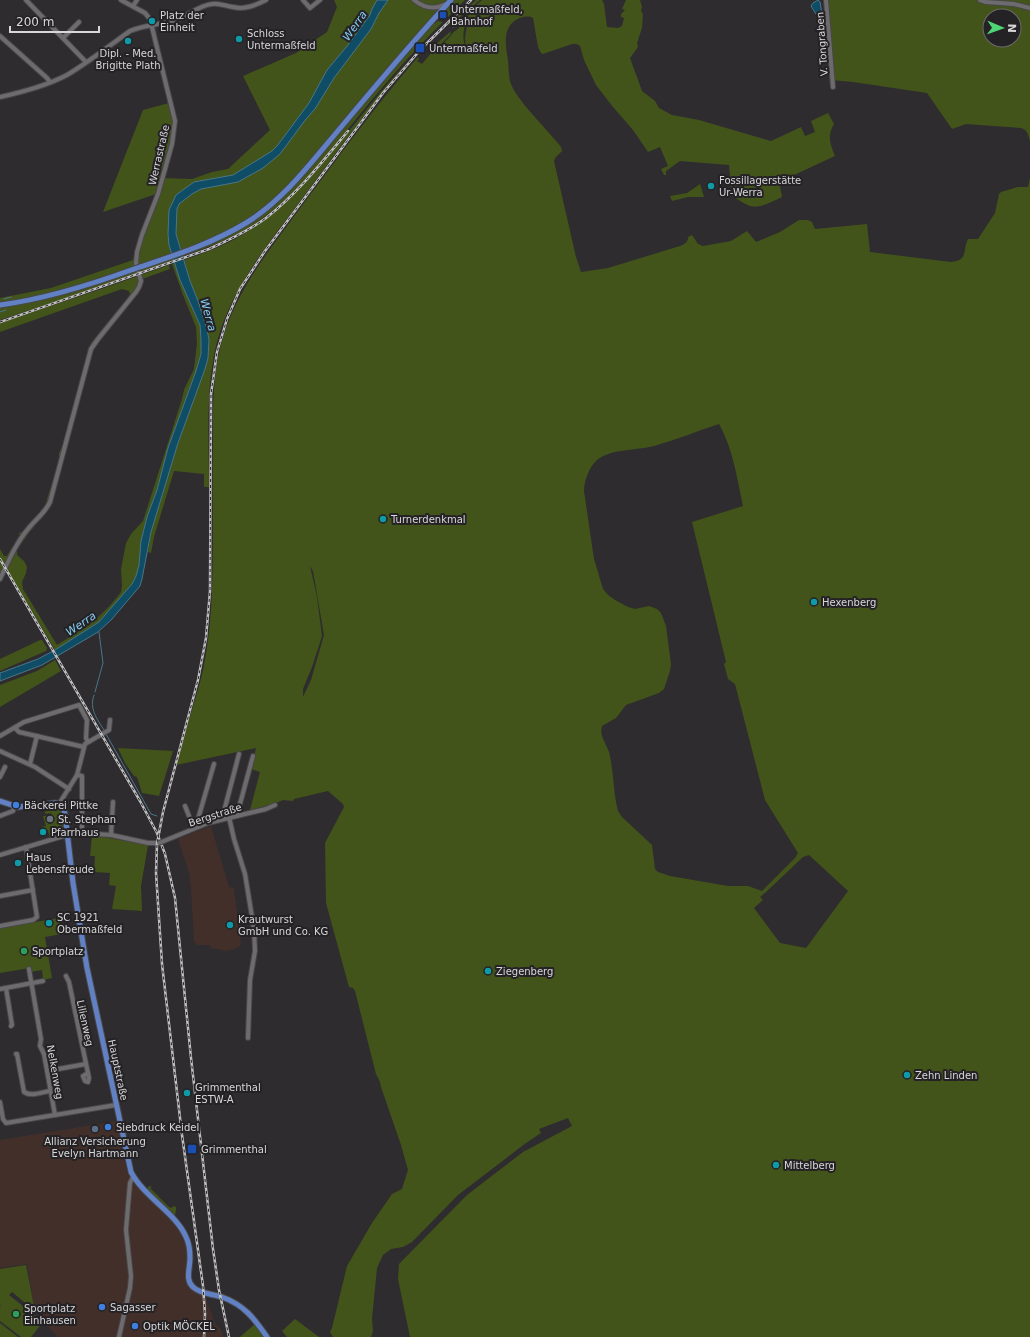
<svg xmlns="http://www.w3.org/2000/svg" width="1030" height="1337" font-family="'DejaVu Sans',sans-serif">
<rect width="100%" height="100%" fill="#2e2c2f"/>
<g fill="#422f29">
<path d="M211,826L229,887L234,888L241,945L235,949L227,951L211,948L210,945H198L194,942L191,888L189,873L178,839Z"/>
<path d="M117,1121L127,1173L141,1189L176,1225L185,1241L188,1263L186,1272V1281L190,1287L206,1298L215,1323L221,1330L223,1337H58L51,1330L45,1318L35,1311L27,1264L0,1268V1140Z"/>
</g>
<g fill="#425419" fill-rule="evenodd">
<path d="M334,0H465L445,20L443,17V13L433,24H434L438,21L443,22C409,55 378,92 348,129C321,161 295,196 260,220C236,237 210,247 183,256L181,251L172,254L174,260L63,299L0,320V298L51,288L133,260L140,235L156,194L103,212L143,110L169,103L173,121L172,136L161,178L192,179L212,172L228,169L270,130L243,76L296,53L327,32L337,7Z"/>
<path d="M476,0H480L461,16L457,26L453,28L449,24Z"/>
<path d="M482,0H602L604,4L607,27L618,28L622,26L624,18L621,17V14L625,10L622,9L626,0H640L642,7L641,11L643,14L642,28L637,43L638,47L630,58L642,91L655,101L659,108L672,115L699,120L771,141L801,127L805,136L815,132L811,121L828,113L834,124C827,136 830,144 835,156L779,182L782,197C773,201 760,209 750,206C744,204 738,199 732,196L729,165L680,161L666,171V175H664L661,169L668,166L660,147L648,152L633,130L613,107L596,85L584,60L580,46L577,44H572L543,54L541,53L538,47L533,18C528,15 521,17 516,20C504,27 505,42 507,54C509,63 508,72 510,81C514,98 549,131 561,147L562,151L555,158L554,161L576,257L581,272L608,268L680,246C685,244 688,242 688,237L692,235L698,244L703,246L731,241L747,231L756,242L780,232L799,220H808L812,222L815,229L867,224L870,252L951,262C969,260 962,251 968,239H978L995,213L999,194L1001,192L1018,187H1028L1030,178V1337H410L398,1279L399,1264L467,1195L523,1152L572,1126L568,1118L539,1129L541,1133L526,1143L458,1195L412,1242L403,1247L391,1249L383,1255L377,1268L372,1319L373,1331L371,1337H333L330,1332L332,1328L347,1266L372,1223L392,1194L402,1189L408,1170L401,1145L381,1087L380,1082L376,1074L355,991L353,988L349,987L326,903L325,843L344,807L343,804L328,791L294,799L293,801L283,800L274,804L250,810L260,772L251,769L256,748L176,765C184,735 194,705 202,675C208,647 211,619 212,590C214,542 212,494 213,446C213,411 212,375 222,341C236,291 268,252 298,211C337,159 375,106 418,57L419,59L417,61L422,64L436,47L435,45L451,31L450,35L441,44C446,42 449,37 453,33C454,31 456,31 458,29C463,24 461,17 468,13C466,23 460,37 466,47L465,38L469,11ZM719,424C733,449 737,478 743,506L692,522L726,662L724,664L728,679L735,684L765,800L798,853L795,858L762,891L748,886H728L670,876L658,872L655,869L652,845L622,817L618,811C613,792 614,772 609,752C606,743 599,736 602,726L616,718L626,705L659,693L664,689L670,671L671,664L666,626L661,613L657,609L649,606L635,609L628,607L615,600L608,595L603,589L594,559L584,491C584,481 589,467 597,460C612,448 636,451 654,446C676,440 697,431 719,424ZM310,566L313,571L324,635L311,680L303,697V689L312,667L322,636L317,597ZM809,855L848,891L806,948L780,943L754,908L763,900L760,897L766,892L803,857Z"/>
<path d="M826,0H1030V141C1028,135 1028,130 1021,128L966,124L952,129L927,93L853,82L831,80ZM990,16H1014V40H990Z"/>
<path d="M409,60C370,107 334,155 298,204C266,247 231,289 217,342C205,389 209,439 209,487H204V474L174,471L154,537L151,553L148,552L151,532L178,443L205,369L198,301L190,281L184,260C204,253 224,246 242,235C280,213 307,182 335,148C359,119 383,88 409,60Z"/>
<path d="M700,184L704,197H688L672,201L670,196L687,193Z"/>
<path d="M175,263L180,280L200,325L201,339V354L196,371L168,448L157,490L147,517L141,541L139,565L136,576L132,584L99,622L55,650L6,568L22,535L18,534L23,531L41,512L45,506L59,460V453L62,447L88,351L91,343L130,295L129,291L122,289L0,332V323L104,288L169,265L170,269L142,279L143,283L137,294L94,349L49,509L28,534L17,550V555L24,561L27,567L26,573L22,582L23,589L57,645C83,629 102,618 121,592L122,586L121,569L126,543L131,534L143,521L182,399L184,390L194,369L197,343L196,327L183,295L172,264Z"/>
<path d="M12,547L14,548L0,576V549L4,556H7Z"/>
<path d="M40,640H42L47,648L46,651L0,671V659Z"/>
<path d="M55,660L61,671L0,707V685L37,671Z"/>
<path d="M118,748L173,751L159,796L142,793L137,777L134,776L125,763Z"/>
<path d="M58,807C65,813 66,827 62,834L50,838L48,831L41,827L46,826L43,816H46L48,823L49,824L53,823L51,813L46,814L44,812L47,811L46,810L53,809L57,810Z"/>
<path d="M92,835L148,845L141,886L142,911L112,909L116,886L109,885L110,873L94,872L95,856H90Z"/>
<path d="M59,918L62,934L45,937L52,978L43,980L42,970L31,972L30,968L0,973V928Z"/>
<path d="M150,1186L152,1187L150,1188L169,1207L172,1208L173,1206L176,1207V1210L175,1215H173L147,1190L148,1187Z"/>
<path d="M26,1265L35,1311L12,1292L9,1295L43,1322L31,1337H21L0,1321V1307L2,1304L0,1306V1269Z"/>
<path d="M295,1319L319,1337H287L282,1331Z"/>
<path d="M0,1323L18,1337H0Z"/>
<path d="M255,1324L264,1337H240Z"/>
</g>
<g fill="#0f4c66" stroke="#4b7688">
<path d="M377,0H388L379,13L371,29L334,78L315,109L306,119L280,154L263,168L238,182L201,189L192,194L179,204L177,209L176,234L190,281L198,301L207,329L209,340L208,358L205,369L178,443L151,532L142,579L140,586L112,619L98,632L42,665L0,681V673L38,659L55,650L99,622L132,584L136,576L139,565L141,541L147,517L157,490L168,448L196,371L201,354V339L200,325L180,280L169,245L168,234L169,210L176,195L194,182L233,175L272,151L277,146L309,103L327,70L348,45L370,15L372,9Z"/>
<path d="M818,0L820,2L822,14L820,16L816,14L811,6L813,3Z"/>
</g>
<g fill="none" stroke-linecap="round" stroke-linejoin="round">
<g stroke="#4b7688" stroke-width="1">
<path d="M4,299L11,297"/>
<path d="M0,312L6,310"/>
<path d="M95,692L103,663L99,632"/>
<path d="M94,695C89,709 97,719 104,730"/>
<path d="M106,734L151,814L157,816"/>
</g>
<g stroke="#484749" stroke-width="6">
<g id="minor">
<path d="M26,0L86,62"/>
<path d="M303,0L310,8L320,0"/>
<path d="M414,0C424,8 435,10 446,4"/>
<path d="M826,0L833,87"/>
<path d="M980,0L986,2L1014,4L1030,8"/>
<path d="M133,6L137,0"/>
<path d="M0,36L47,78L50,82"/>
<path d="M63,38L79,22"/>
<path d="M0,97C23,92 46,86 67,75C89,62 109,46 130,31C146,24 165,25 181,18C191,13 201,5 212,4C219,3 226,6 233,7C245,10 256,5 266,0"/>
<path d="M0,579C8,562 16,543 28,529C36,519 45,513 50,502L91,349L98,339L136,292L139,287L141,281L136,264L137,252L142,235L158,194L172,144L175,121L150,19L145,13L121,0"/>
<path d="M15,728L19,732L84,747"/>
<path d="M0,736L24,722L79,705L87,720L86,738L88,742"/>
<path d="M0,751L35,767L69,789"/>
<path d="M30,764L37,736"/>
<path d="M77,775L82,776V832"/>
<path d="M0,777L5,767"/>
<path d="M59,804L77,775L85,744L109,730L110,720"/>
<path d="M185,806L191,821L197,823"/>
<path d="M237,815L253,756"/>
<path d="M0,816L13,811L15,806"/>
<path d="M229,817L234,839L245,874L254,929L255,951L250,980L248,1038"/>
<path d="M222,819L239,754"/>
<path d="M198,827V819L214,764"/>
<path d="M67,832L111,835L148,843H159"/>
<path d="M111,835L113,802"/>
<path d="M164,841L208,823L266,809L275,805"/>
<path d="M0,855L67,835"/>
<path d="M0,896L33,890"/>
<path d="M0,926L33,920L37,917L26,847"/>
<path d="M29,969L41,1039L40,1046L44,1054L55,1115"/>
<path d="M66,976L69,982L89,1078L88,1082L85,1081L83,1076L88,1073"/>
<path d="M6,988L12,1025L11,1026"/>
<path d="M0,989L43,981"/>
<path d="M16,1054H17L24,1092C31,1097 42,1092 50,1091"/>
<path d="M47,1071L86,1064"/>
<path d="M0,1102L3,1119L6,1123L116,1105"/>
<path d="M119,1337L130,1288L131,1276L126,1230L130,1183L133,1177"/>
</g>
</g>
<g stroke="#484749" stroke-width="7">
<g id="major">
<path d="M140,267C176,255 213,243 246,223C285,199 313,160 342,126C378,83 413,41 451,0"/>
<path d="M0,305C46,299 90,285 134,269"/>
<path d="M0,801L18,807L55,803L59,804L63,808L65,814L73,883L87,968L131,1172C144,1197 176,1213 186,1237C189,1243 190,1251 190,1258C190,1268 185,1280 193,1287C200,1294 213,1294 222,1297C244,1305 254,1318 267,1337"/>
</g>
</g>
<use href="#minor" stroke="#6e6b6f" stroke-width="4"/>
<use href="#major" stroke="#6181c4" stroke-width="5"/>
<g stroke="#c0bfc1" stroke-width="2.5">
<g id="rail">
<path d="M0,322L209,249C229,240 248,231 266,218C298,193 322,162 348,131"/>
<path d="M0,559L140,801L157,833L165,854L175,898L191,1058L213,1249L219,1290L229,1337"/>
<path d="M204,1337L205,1314L203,1286L182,1135L162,964L156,873L157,844L163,812L198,680L206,638L210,591L211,394L217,352L227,319L240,289L265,251L383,93L421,49L471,0"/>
</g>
</g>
<use href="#rail" stroke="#242225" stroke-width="1" stroke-dasharray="3" stroke-linecap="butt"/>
<g stroke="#484749" stroke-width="6" stroke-linecap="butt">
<path id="minor-bridge" d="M159,843L164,841"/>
</g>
<g stroke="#484749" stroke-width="7" stroke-linecap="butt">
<path id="major-bridge" d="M134,269L140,267"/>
</g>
<use href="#minor-bridge" stroke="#6e6b6f" stroke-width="4"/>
<use href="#major-bridge" stroke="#6181c4" stroke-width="5"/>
</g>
<g fill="#1a4fb4" stroke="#242225" stroke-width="1.5">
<rect x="439" y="11" width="8" height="8" rx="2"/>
<rect x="415" y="43" width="10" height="10" rx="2"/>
<rect x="187" y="1144" width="10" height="10" rx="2"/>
</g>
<g fill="#0f9aa8" stroke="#242225" stroke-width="1.5">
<circle cx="152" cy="21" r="4"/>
<circle cx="239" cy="39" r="4"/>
<circle cx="128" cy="41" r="4"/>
<circle cx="711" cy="186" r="4"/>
<circle cx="383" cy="519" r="4"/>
<circle cx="814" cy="602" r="4"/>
<circle cx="43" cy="832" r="4"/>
<circle cx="18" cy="863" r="4"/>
<circle cx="49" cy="923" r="4"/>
<circle cx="230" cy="925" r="4"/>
<circle cx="488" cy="971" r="4"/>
<circle cx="907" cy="1075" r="4"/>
<circle cx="187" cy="1093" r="4"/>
<circle cx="776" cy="1165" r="4"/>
</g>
<g fill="#3f7fe0" stroke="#242225" stroke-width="1.5">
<circle cx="16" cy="805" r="4"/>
<circle cx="108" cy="1127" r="4"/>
<circle cx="102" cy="1307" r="4"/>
<circle cx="135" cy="1326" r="4"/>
</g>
<circle fill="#6b7280" stroke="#242225" stroke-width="1.5" cx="50" cy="819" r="4"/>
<g fill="#2e9e5b" stroke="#242225" stroke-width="1.5">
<circle cx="24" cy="951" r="4"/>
<circle cx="16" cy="1314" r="4"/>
</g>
<circle fill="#5c6f8a" stroke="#242225" stroke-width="1.5" cx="95" cy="1129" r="4"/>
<g text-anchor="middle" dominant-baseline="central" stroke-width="4" stroke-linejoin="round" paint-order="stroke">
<g font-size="10" fill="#d8d7d9" stroke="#242225" text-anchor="start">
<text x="451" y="9">Untermaßfeld,<tspan x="451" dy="12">Bahnhof</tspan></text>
<text x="160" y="15">Platz der<tspan x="160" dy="12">Einheit</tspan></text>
<text x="247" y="33">Schloss<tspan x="247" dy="12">Untermaßfeld</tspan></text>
<text x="429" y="48">Untermaßfeld</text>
<text x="128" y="53" text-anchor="middle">Dipl. - Med.<tspan x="128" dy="12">Brigitte Plath</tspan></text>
<text x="719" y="180">Fossillagerstätte<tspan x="719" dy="12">Ur-Werra</tspan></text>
<text x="391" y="519">Turnerdenkmal</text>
<text x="822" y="602">Hexenberg</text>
<text x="24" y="805">Bäckerei Pittke</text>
<text x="58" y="819">St. Stephan</text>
<text x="51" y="832">Pfarrhaus</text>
<text x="26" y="857">Haus<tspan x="26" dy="12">Lebensfreude</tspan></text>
<text x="57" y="917">SC 1921<tspan x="57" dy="12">Obermaßfeld</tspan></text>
<text x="238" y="919">Krautwurst<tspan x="238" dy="12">GmbH und Co. KG</tspan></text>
<text x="32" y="951">Sportplatz</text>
<text x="496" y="971">Ziegenberg</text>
<text x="915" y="1075">Zehn Linden</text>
<text x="195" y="1087">Grimmenthal<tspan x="195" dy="12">ESTW-A</tspan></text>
<text x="116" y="1127">Siebdruck Keidel</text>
<text x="95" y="1141" text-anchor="middle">Allianz Versicherung<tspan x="95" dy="12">Evelyn Hartmann</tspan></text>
<text x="201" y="1149">Grimmenthal</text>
<text x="784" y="1165">Mittelberg</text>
<text x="110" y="1307">Sagasser</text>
<text x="24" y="1308">Sportplatz<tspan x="24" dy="12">Einhausen</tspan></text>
<text x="143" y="1326">Optik MÖCKEL</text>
</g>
<g font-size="10" fill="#d8d7d9" stroke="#242225">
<text transform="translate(822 44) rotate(-94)">V. Tongraben</text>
<text transform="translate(159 155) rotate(-77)">Werrastraße</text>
<text transform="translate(215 815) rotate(-18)">Bergstraße</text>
<text transform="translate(85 1023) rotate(78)">Lilienweg</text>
<text transform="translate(118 1070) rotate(78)">Hauptstraße</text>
<text transform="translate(55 1072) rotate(80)">Nelkenweg</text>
</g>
<g font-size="11" font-style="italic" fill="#84cdf4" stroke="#242225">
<text transform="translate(355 26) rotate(-55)">Werra</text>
<text transform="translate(208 315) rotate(75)">Werra</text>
<text transform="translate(81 624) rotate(-34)">Werra</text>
</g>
</g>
<g transform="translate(1002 28) rotate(92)"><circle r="19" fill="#242225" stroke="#6c6a6d"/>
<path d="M0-3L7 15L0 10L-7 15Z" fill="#4ed675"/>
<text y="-6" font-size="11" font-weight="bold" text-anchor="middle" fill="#d8d7d9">N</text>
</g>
<path d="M10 26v6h89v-6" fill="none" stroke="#d8d7d9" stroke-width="2"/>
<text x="16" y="26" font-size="12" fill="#d8d7d9" stroke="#242225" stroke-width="3" paint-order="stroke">200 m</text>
</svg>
